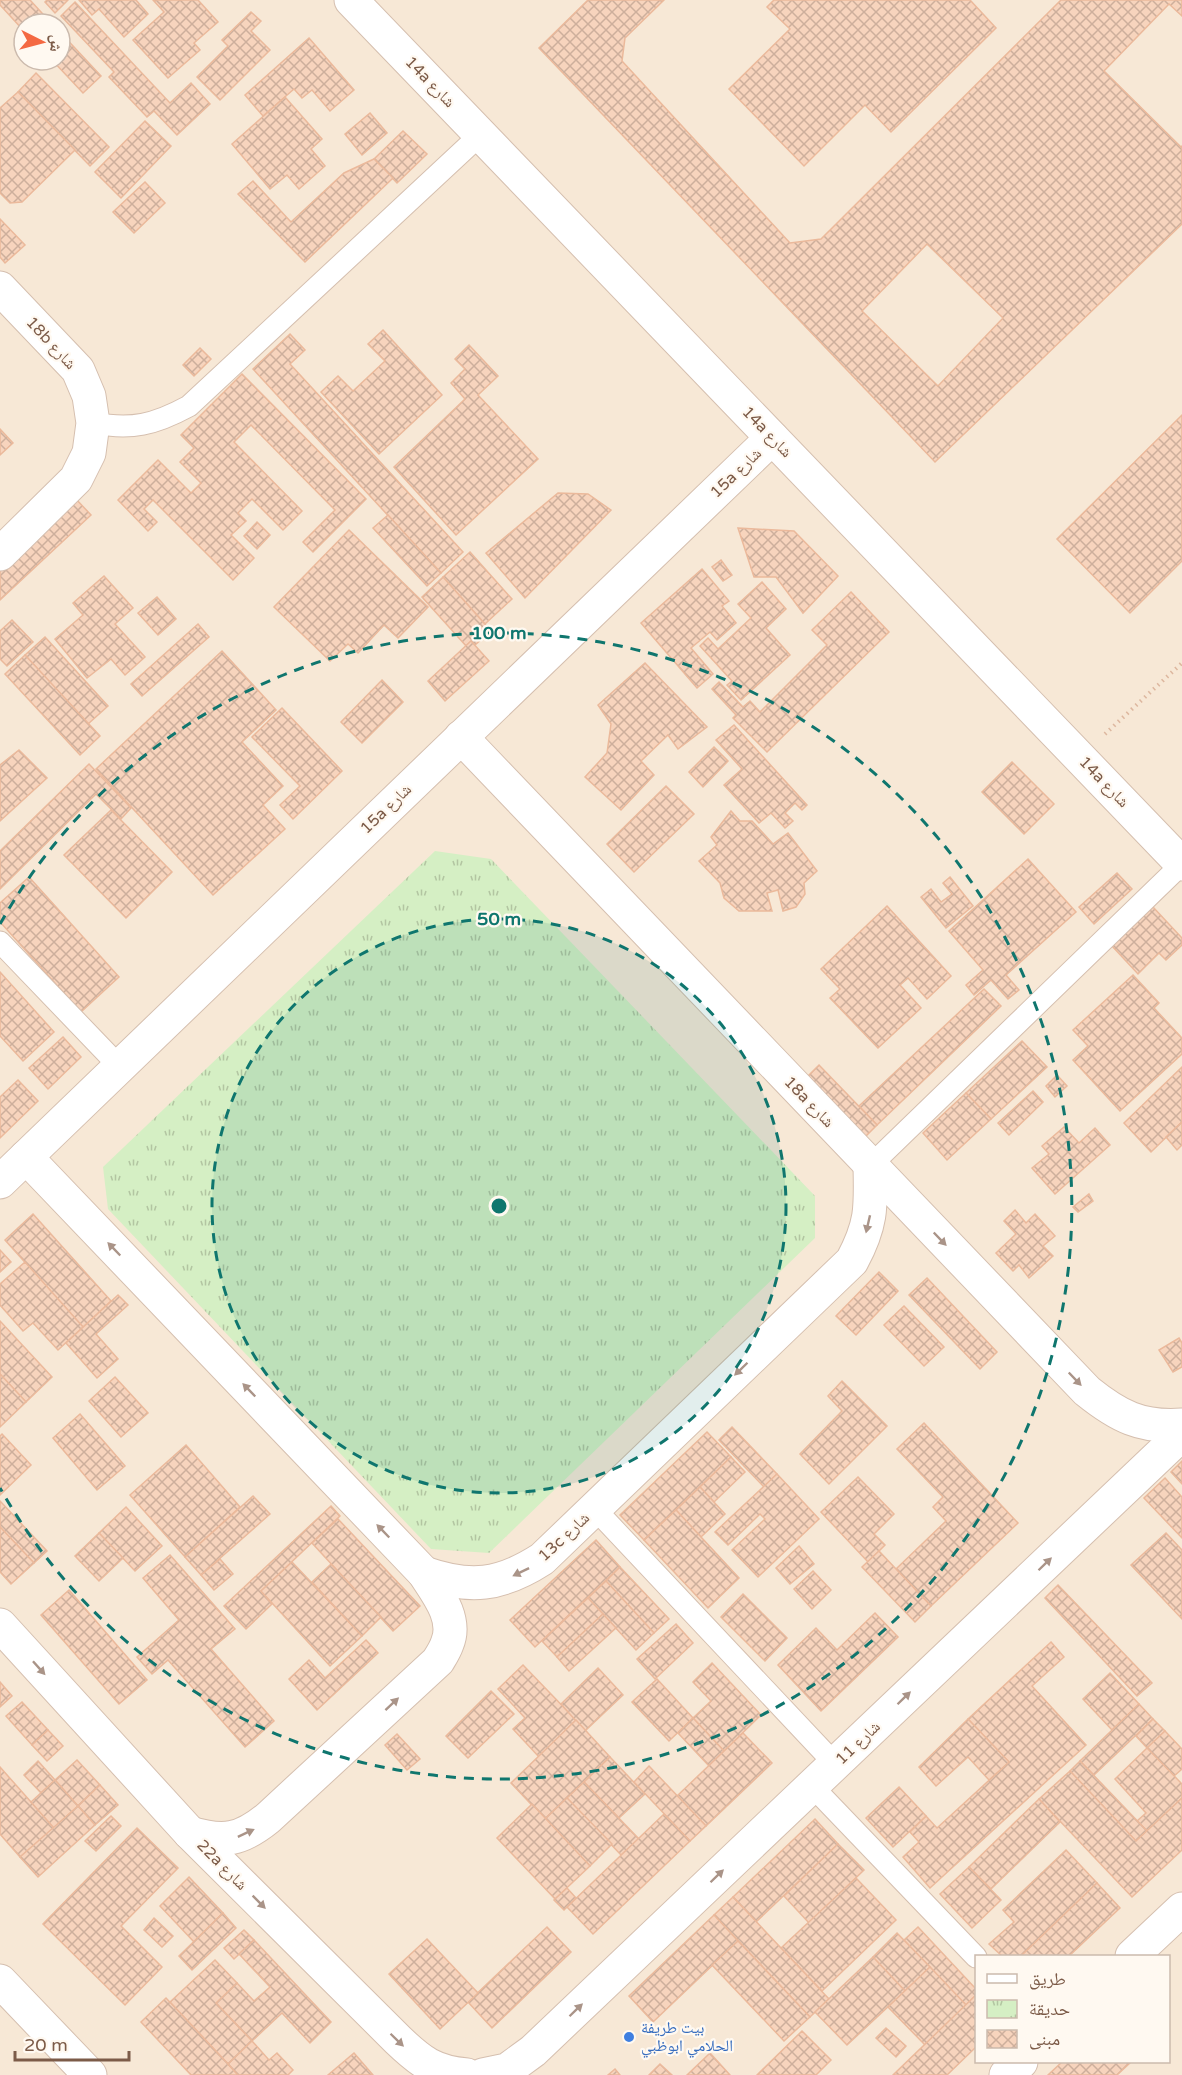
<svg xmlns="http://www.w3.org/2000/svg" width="1182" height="2075" font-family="'Varela Round','Noto Naskh Arabic',sans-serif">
<defs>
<pattern id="park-tufts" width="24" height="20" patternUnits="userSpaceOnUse" patternTransform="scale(1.5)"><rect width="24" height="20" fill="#d5efc4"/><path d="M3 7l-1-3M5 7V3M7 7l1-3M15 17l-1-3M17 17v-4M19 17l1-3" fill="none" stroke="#b2c5a1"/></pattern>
<pattern id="building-cross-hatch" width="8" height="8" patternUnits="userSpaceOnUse" patternTransform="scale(1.5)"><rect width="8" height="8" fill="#f7d4bd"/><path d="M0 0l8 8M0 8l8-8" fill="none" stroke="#cdaf9c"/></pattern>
</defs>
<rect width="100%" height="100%" fill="#fef6e8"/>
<path fill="#f7e8d6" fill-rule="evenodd" d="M0,0H1182V2075H0ZM24,24H60V60H24ZM976,1956H1168V2062H976Z"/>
<path fill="url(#park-tufts)" d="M435,851L491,859L815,1196V1238L489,1553L431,1549L108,1209L103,1167Z"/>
<g fill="url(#building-cross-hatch)" stroke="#ebb99b" stroke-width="1.5" fill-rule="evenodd">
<path d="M0,0H30L52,24H24V31L0,5Z"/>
<path d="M47,0H68L55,13L45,2Z"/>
<path d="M79,0H136L148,14L124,37L99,9L92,15Z"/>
<path d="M153,0H198L218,22L194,43L200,50L168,78L133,40L164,12Z"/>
<path d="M588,0H664L625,38L622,61L790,243L821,239L1061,0H1182V16L1169,4L1104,71L1181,147L1182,146V224L935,462L539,48ZM927,244L1003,318L938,386L862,311Z"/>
<path d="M774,0H970L996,28L891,132L865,105L804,166L729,89L790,29L767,7Z"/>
<path d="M75,2L170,103L191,83L210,104L177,135L154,111L147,117L109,77L114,72L61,16Z"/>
<path d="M251,12L261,21L251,31L270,50L220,100L197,77L228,46L222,40Z"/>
<path d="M60,32L101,76L83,93L52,60H60Z"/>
<path d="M309,38L354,90L330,111L312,90L302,98L294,89L263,116L245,95Z"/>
<path d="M36,73L109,147L90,166L18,92Z"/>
<path d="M18,92L75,150L22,202L10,203L0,193V108Z"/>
<path d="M285,97L322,139L311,149L325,166L299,189L287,175L270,189L232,144Z"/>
<path d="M370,113L387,133L362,155L345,134Z"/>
<path d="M145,121L171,146L121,198L95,172Z"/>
<path d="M403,131L427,154L397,183L374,159Z"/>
<path d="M374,159L393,178L305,262L238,194L253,181L291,222L344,173Z"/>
<path d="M145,182L165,203L134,233L113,212Z"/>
<path d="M0,219L25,245L5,263L0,257Z"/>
<path d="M383,330L442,395L379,454L321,392L338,376L353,391L385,361L368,344Z"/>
<path d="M290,334L305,350L290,364L463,552L441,573L253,369Z"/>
<path d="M469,345L498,376L478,395L538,459L456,535L394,467L465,399L451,383L465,369L455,359Z"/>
<path d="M200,348L211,359L194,376L183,365Z"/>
<path d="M242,374L366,499L313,552L303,542L335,510L251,425L234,442L302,511L283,530L252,499L238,513L246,521L231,535L254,558L233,580L153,500L144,509L157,522L148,531L118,500L158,460L191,493L201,483L180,462L194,448L181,435Z"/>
<path d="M1182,415V561L1130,613L1057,539Z"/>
<path d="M0,429L13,443L0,455Z"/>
<path d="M558,493L588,494L611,510L525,598L486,553Z"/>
<path d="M75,498L91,515L0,600V568Z"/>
<path d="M388,515L441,573L427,586L373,528Z"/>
<path d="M257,522L270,535L257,549L244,536Z"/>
<path d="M738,528L794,531L838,576L803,613L776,577H754Z"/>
<path d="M349,530L428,607L398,638L384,625L358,653L348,644L330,661L274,607Z"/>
<path d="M470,552L512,599L485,624L443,577Z"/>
<path d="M721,560L732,575L723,581L712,567Z"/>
<path d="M702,569L729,601L722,606L736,623L717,640L710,632L691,648L713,674L697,688L641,623Z"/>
<path d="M104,576L133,608L115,624L145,657L125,675L111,659L87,678L55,639L83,615L73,603Z"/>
<path d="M443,577L491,631L475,645L471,641L466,646L422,597Z"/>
<path d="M762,582L786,609L766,628L790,655L741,700L727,685L732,681L700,646L708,638L718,649L751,618L738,604Z"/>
<path d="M851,592L889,632L767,752L733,718L736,715L712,689L719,682L743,707L750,701L760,712L827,645L812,630Z"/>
<path d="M157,597L176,619L158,635L138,613Z"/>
<path d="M12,620L33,642L7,666L0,659V631Z"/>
<path d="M198,624L209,637L142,696L131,684Z"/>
<path d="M45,637L108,706L88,724L25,655Z"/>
<path d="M471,641L489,661L445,701L428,681Z"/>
<path d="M222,651L276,710L242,742L283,786L263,805L285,829L213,895L96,769Z"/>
<path d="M25,655L100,736L80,755L5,674Z"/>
<path d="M645,663L707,727L678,749L668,735L641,761L654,775L621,810L585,777L607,753L611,724L598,705Z"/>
<path d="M382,680L403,702L362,743L341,722Z"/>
<path d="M282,708L342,771L293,819L280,805L300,786L252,737Z"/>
<path d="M734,725L807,805L802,810L795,803L785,813L793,821L785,828L771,813L759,823L724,785L742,769L716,740Z"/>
<path d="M714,747L728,761L703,787L689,772Z"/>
<path d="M19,750L47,778L0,821V765Z"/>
<path d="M1012,762L1054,804L1024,834L982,792Z"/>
<path d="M89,764L131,808L121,819L96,794L0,889V851Z"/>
<path d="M666,786L694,814L634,872L607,844Z"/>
<path d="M111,810L172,872L126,918L64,855Z"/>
<path d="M731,811L740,821H752L773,844L788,833L817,871L804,883L805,894L796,907L783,911L778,890L767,893L772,911H739L724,898L720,883L699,861L717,845L711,837Z"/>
<path d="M1028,859L1076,912L1006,975L1019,990L1008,999L991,980L974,995L966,985L983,970L949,931Z"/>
<path d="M1117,873L1132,889L1094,924L1079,907Z"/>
<path d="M29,877L119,977L81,1012L0,922V903Z"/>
<path d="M950,877L973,906L946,928L921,897L931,889L941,902L952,894L943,883Z"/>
<path d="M887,906L951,976L927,999L908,978L900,985L921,1008L878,1048L830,998L840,989L821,969Z"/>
<path d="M1153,907L1182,938V945L1166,960L1159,953L1138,974L1112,946Z"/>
<path d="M0,972L54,1032L23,1061L0,1036Z"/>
<path d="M1133,975L1159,1003L1154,1008L1182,1038V1054L1120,1111L1073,1060L1088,1046L1073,1030Z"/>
<path d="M984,989L1001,1006L877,1125L859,1106Z"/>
<path d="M63,1037L81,1057L48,1089L29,1068Z"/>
<path d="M1022,1041L1047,1067L991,1119L966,1093Z"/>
<path d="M819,1065L877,1125L862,1140L804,1080Z"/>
<path d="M1182,1067V1122L1151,1152L1124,1123Z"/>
<path d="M1057,1075L1067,1086L1055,1097L1046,1086Z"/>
<path d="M18,1080L38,1101L0,1138V1097Z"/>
<path d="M1033,1091L1043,1102L1009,1135L998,1123Z"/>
<path d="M966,1093L991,1119L947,1160L923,1133Z"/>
<path d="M1182,1122V1145L1177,1150L1166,1137Z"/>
<path d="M1064,1127L1079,1143L1095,1128L1110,1145L1055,1194L1032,1168L1049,1154L1042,1146Z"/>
<path d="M1089,1194L1093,1201L1078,1212L1073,1207Z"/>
<path d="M1015,1210L1026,1223L1035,1214L1055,1236L1043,1246L1053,1256L1029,1278L1019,1265L1013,1271L996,1253L1016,1234L1004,1221Z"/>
<path d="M33,1214L111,1301L83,1327L5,1240Z"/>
<path d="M0,1250L11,1262L0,1272Z"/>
<path d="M25,1262L83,1327L58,1350L33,1323L23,1331L0,1305V1284Z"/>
<path d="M879,1272L898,1291L856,1335L836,1316Z"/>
<path d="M927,1278L997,1352L980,1369L909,1295Z"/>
<path d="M118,1295L128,1305L96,1334L118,1359L97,1378L66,1343Z"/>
<path d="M904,1306L944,1347L924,1366L884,1325Z"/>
<path d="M0,1321L52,1377L26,1402L0,1374Z"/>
<path d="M1179,1338L1182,1343V1367L1173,1372L1159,1350Z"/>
<path d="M0,1374L26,1402L0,1427Z"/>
<path d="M115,1377L148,1413L121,1437L89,1401Z"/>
<path d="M842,1381L887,1426L829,1484L800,1454L842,1411L828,1396Z"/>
<path d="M80,1414L125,1466L97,1490L53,1438Z"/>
<path d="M924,1423L1018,1523L931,1606L896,1569L946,1521L933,1507L943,1497L897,1449Z"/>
<path d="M732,1427L777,1474L764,1487L719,1440Z"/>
<path d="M707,1432L731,1457L644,1540L620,1515Z"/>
<path d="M2,1434L31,1465L0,1495V1436Z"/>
<path d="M186,1445L240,1507L185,1557L130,1495Z"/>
<path d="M731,1457L745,1472L714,1502L700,1487Z"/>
<path d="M1182,1461V1484L1171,1472Z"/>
<path d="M777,1474L819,1519L758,1577L732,1550L765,1519L760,1514L728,1545L715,1532Z"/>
<path d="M858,1477L894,1514L874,1534L885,1545L868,1562L821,1512Z"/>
<path d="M1165,1478L1182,1497V1538L1144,1498Z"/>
<path d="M700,1487L725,1514L701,1537L676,1510Z"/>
<path d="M253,1496L270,1514L201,1575L185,1557Z"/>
<path d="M0,1501L47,1551L34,1563L0,1527Z"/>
<path d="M331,1506L340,1516L261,1591L272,1604L246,1629L224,1606Z"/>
<path d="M126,1507L162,1546L135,1571L99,1533Z"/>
<path d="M676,1510L739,1578L708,1608L644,1540Z"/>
<path d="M338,1519L420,1606L393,1631L312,1543Z"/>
<path d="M0,1527L34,1563L11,1584L0,1572Z"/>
<path d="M99,1533L123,1558L99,1581L75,1556Z"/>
<path d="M1166,1533L1182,1550V1619L1131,1565Z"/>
<path d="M596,1540L620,1567L535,1647L510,1620Z"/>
<path d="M799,1546L814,1564L790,1584L776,1568Z"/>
<path d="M879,1551L931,1606L915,1622L862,1567Z"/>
<path d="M170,1555L235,1629L211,1649L274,1721L245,1747L168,1660L152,1674L137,1657L179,1620L143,1578Z"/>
<path d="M220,1559L233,1574L214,1590L201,1575Z"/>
<path d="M292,1562L362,1636L330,1666L261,1591Z"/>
<path d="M331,1564L381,1617L362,1636L312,1582Z"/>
<path d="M620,1567L669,1619L654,1633L606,1581Z"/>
<path d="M813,1571L831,1590L812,1609L794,1589Z"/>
<path d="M606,1581L654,1633L636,1650L588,1598Z"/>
<path d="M1058,1585L1152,1683L1137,1696L1045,1598Z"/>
<path d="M69,1590L147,1680L119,1704L41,1615Z"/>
<path d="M743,1594L787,1638L765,1661L721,1617Z"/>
<path d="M588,1598L603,1614L557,1657L542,1641Z"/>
<path d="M875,1613L898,1637L821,1711L778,1665L816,1628L837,1650Z"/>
<path d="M603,1614L616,1628L569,1671L557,1657Z"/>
<path d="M676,1624L693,1643L655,1679L637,1659Z"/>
<path d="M366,1640L378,1653L317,1710L289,1679L309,1660L325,1678Z"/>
<path d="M1051,1642L1064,1657L1032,1686L1086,1745L930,1888L903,1857L919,1842L910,1832L926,1816L937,1828L1009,1762L968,1719Z"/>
<path d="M712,1663L761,1715L724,1751L693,1718L711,1701L693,1682Z"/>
<path d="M523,1665L576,1720L539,1757L513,1729L525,1718L498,1689Z"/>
<path d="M598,1668L623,1695L585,1731L561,1704Z"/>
<path d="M1110,1673L1139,1704L1112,1730L1083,1699Z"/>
<path d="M657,1679L693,1718L669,1741L632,1702Z"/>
<path d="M0,1682L12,1696L0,1707Z"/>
<path d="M491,1691L514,1714L468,1758L446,1736Z"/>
<path d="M22,1702L48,1730L32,1745L6,1716Z"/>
<path d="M1139,1704L1153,1719L1094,1775L1080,1761Z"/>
<path d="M693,1718L724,1751L709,1766L678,1733Z"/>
<path d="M968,1719L1009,1762L989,1780L968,1757L936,1786L919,1767Z"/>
<path d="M1153,1719L1165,1731L1147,1748L1136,1736Z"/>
<path d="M576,1720L610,1757L545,1819L511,1783Z"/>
<path d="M48,1730L63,1746L47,1761L32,1745Z"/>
<path d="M1165,1731L1182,1749V1769L1174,1776L1147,1748Z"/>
<path d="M743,1733L772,1763L706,1826L677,1796Z"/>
<path d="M397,1734L420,1759L407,1770L385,1745Z"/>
<path d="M1147,1748L1182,1784V1798L1147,1831L1137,1821L1146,1813L1115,1779Z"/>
<path d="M610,1757L645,1794L619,1818L584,1782Z"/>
<path d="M77,1760L100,1785L78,1806L55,1780Z"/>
<path d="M38,1761L55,1780L41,1793L24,1775Z"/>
<path d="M1080,1761L1147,1831L1136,1841L1070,1771Z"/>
<path d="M649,1766L706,1826L690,1841L634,1782Z"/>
<path d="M0,1767L54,1828L20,1857L0,1834Z"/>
<path d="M1070,1771L1136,1841L1182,1798V1850L1132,1897L1039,1799Z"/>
<path d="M55,1780L78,1806L54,1828L31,1802Z"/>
<path d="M584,1782L639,1839L621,1855L567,1798Z"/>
<path d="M100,1785L118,1805L95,1825L78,1806Z"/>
<path d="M899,1787L926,1816L893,1847L866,1818Z"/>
<path d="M567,1798L612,1844L590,1866L545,1819Z"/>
<path d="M1039,1799L1060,1822L991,1889L969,1867Z"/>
<path d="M532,1804L590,1866L555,1899L497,1838Z"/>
<path d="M78,1806L95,1825L38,1877L20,1857Z"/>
<path d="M664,1814L690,1841L593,1934L567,1907Z"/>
<path d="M111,1816L121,1826L96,1851L85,1841Z"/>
<path d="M815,1819L838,1844L756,1922L733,1897Z"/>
<path d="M137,1828L178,1868L121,1926L162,1967L125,2005L43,1924Z"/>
<path d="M838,1844L864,1870L809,1923L784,1896Z"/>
<path d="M1066,1850L1097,1883L1021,1956H1002L989,1944L1014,1922L1003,1910Z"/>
<path d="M969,1867L1001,1900L972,1928L940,1894Z"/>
<path d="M189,1877L223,1913L194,1942L160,1906Z"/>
<path d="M856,1878L896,1920L822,1991L781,1948Z"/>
<path d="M1097,1883L1120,1908L1069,1956H1021Z"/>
<path d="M567,1888L576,1898L564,1910L554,1900Z"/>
<path d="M733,1897L829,1999L810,2017L714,1915Z"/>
<path d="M223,1913L236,1928L192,1970L179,1956Z"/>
<path d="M714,1915L738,1941L653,2022L629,1996Z"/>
<path d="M154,1918L173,1936L162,1947L144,1930Z"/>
<path d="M547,1927L571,1952L492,2028L468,2002Z"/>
<path d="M918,1927L976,1989V1995L966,2005L904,1940Z"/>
<path d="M244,1930L254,1940L234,1959L224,1948Z"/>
<path d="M897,1933L930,1967L905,1991L873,1957Z"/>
<path d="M427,1939L478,1993L440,2029L389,1974Z"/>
<path d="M254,1940L331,2022L310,2043L282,2013L252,2041L216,2003L237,1983L254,2001L270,1987L239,1954Z"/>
<path d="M738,1941L810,2017L784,2041L712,1965Z"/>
<path d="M873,1957L905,1991L847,2045L815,2012Z"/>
<path d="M215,1960L237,1983L216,2003L252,2041L228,2064L170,2002Z"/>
<path d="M930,1967L966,2005L925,2045L888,2007Z"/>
<path d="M976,1995V2047L947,2075H893Z"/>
<path d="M166,1998L228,2064L238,2075H191L141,2022Z"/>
<path d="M886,2028L906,2046L896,2057L876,2038Z"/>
<path d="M802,2031L831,2060L816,2075H757Z"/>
<path d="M252,2041L269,2060L277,2053L293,2070L288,2075H238L228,2064Z"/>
<path d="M354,2053L373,2075H328Z"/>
<path d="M710,2053L730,2075H687Z"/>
<path d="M1062,2062H1131L1117,2075H1048Z"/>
<path d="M660,2064L672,2075H649Z"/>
<path d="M615,2069L620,2075H608Z"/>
</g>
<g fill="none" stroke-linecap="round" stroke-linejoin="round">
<g stroke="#d5bfaf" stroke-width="23">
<g id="lane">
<path d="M93,423C132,430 154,425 189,406L480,135"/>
<path d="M0,942L119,1066"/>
<path d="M870,1166L1182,864"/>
<path d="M595,1509L835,1764"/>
<path d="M812,1786L976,1957"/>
</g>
</g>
<g stroke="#d5bfaf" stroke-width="35">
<g id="street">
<path d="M351,0L1182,864"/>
<path d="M0,288L78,370L89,396L93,423L89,453L76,479L0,554"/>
<path d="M461,737L1087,1391C1118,1416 1141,1428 1182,1425"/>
<path d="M26,1157L424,1573C437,1593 458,1619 447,1644C445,1650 441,1656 438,1661L268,1818C241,1840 224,1843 190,1833"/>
<path d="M0,1182L772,438"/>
<path d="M424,1573C470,1589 500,1586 542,1559L852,1261C872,1224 871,1207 870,1166"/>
<path d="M0,1625L190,1833L398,2040C421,2062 434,2072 467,2075"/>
<path d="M1132,1956L1182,1909"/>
<path d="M0,1981L90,2075"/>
<path d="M483,2075L507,2070L533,2051L1182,1434"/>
<path d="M1006,2075L1021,2062"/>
</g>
</g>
<path stroke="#ddb79f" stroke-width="4" stroke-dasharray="1.5 4.5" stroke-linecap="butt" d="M1105,734L1182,663"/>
<use href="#lane" stroke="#fff" stroke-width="21"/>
<use href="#street" stroke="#fff" stroke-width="33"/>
</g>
<defs><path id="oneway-solid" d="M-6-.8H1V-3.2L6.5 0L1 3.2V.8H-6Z" transform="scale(1.5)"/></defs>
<g fill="#aa9488">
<use href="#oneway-solid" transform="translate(868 1224) rotate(103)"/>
<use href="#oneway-solid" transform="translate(940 1239) rotate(46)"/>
<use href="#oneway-solid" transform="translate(114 1249) rotate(-134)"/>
<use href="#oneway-solid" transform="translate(741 1369) rotate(136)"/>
<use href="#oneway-solid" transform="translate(1075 1379) rotate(46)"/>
<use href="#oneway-solid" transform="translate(249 1390) rotate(-134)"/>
<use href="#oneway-solid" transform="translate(383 1531) rotate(-134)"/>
<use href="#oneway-solid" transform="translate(1045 1564) rotate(-44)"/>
<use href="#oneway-solid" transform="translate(521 1572) rotate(154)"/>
<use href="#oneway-solid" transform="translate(39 1668) rotate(48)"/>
<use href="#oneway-solid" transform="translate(904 1698) rotate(-44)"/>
<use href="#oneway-solid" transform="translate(392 1704) rotate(-43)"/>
<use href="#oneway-solid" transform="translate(246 1833) rotate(-25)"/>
<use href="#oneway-solid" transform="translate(717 1876) rotate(-44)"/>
<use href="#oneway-solid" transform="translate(259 1902) rotate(45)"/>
<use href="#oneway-solid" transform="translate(576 2010) rotate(-44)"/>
<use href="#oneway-solid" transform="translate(397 2040) rotate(44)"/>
</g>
<circle cx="499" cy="1206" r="287" fill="#0f766e" fill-opacity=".12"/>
<g fill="none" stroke="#0f766e" stroke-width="3" stroke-dasharray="10 8">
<circle cx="499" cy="1206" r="287"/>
<path d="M0 924A573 573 0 1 1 0 1488"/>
</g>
<circle fill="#3f7fe0" stroke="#fff9f1" stroke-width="2" cx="629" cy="2037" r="6"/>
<g text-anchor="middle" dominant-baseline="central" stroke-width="4.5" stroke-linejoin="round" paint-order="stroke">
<g font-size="16" fill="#7c5b48" stroke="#fff9f1">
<text transform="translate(430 82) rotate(46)">14a شارع</text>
<text transform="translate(51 343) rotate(47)">18b شارع</text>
<text transform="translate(767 432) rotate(46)">14a شارع</text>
<text transform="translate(736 473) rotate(-44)">15a شارع</text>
<text transform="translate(1104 782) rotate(46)">14a شارع</text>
<text transform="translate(386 809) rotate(-44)">15a شارع</text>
<text transform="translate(809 1102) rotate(46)">18a شارع</text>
<text transform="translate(564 1537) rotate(-43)">13c شارع</text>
<text transform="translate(858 1743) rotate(-44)">شارع 11</text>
<text transform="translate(222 1865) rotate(45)">22a شارع</text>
</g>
<g font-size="16" fill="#366cbe" stroke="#fff9f1" text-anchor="start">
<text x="641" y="2028">بيت طريفة<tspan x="641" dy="18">الحلامي ابوظبي</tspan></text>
</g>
</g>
<circle cx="499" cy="1206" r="9" fill="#0f766e" stroke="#fff9f1" stroke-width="3"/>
<g font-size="18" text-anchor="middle" font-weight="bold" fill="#0f766e" stroke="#fff9f1" stroke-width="4.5" stroke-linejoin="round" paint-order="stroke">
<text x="499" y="639">100 m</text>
<text x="499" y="925">50 m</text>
</g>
<rect x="975" y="1955" width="195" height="108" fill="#fff9f1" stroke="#cbbaad" stroke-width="1.5"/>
<rect x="987" y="1974" width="30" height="9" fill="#ffffff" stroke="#cbbaad" stroke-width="1.5"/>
<text x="1029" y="1985" font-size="18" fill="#7c5b48">طريق</text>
<rect x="987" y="2000" width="30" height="18" fill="url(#park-tufts)" stroke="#cbbaad" stroke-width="1.5"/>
<text x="1029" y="2015" font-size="18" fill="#7c5b48">حديقة</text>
<rect x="987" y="2030" width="30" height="18" fill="url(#building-cross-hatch)" stroke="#cbbaad" stroke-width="1.5"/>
<text x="1029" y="2045" font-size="18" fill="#7c5b48">مبنى</text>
<g transform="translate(42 42) rotate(96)"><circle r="28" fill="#fff9f1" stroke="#cbbaad" stroke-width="1.5"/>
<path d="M0-4.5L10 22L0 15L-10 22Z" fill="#f46942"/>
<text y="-9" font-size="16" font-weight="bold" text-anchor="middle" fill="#7c5b48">ش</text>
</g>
<path d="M15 2051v9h114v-9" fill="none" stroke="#7c5b48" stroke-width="3"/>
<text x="24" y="2051" font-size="18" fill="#7c5b48" stroke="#fff9f1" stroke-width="4.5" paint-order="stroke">20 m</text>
</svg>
